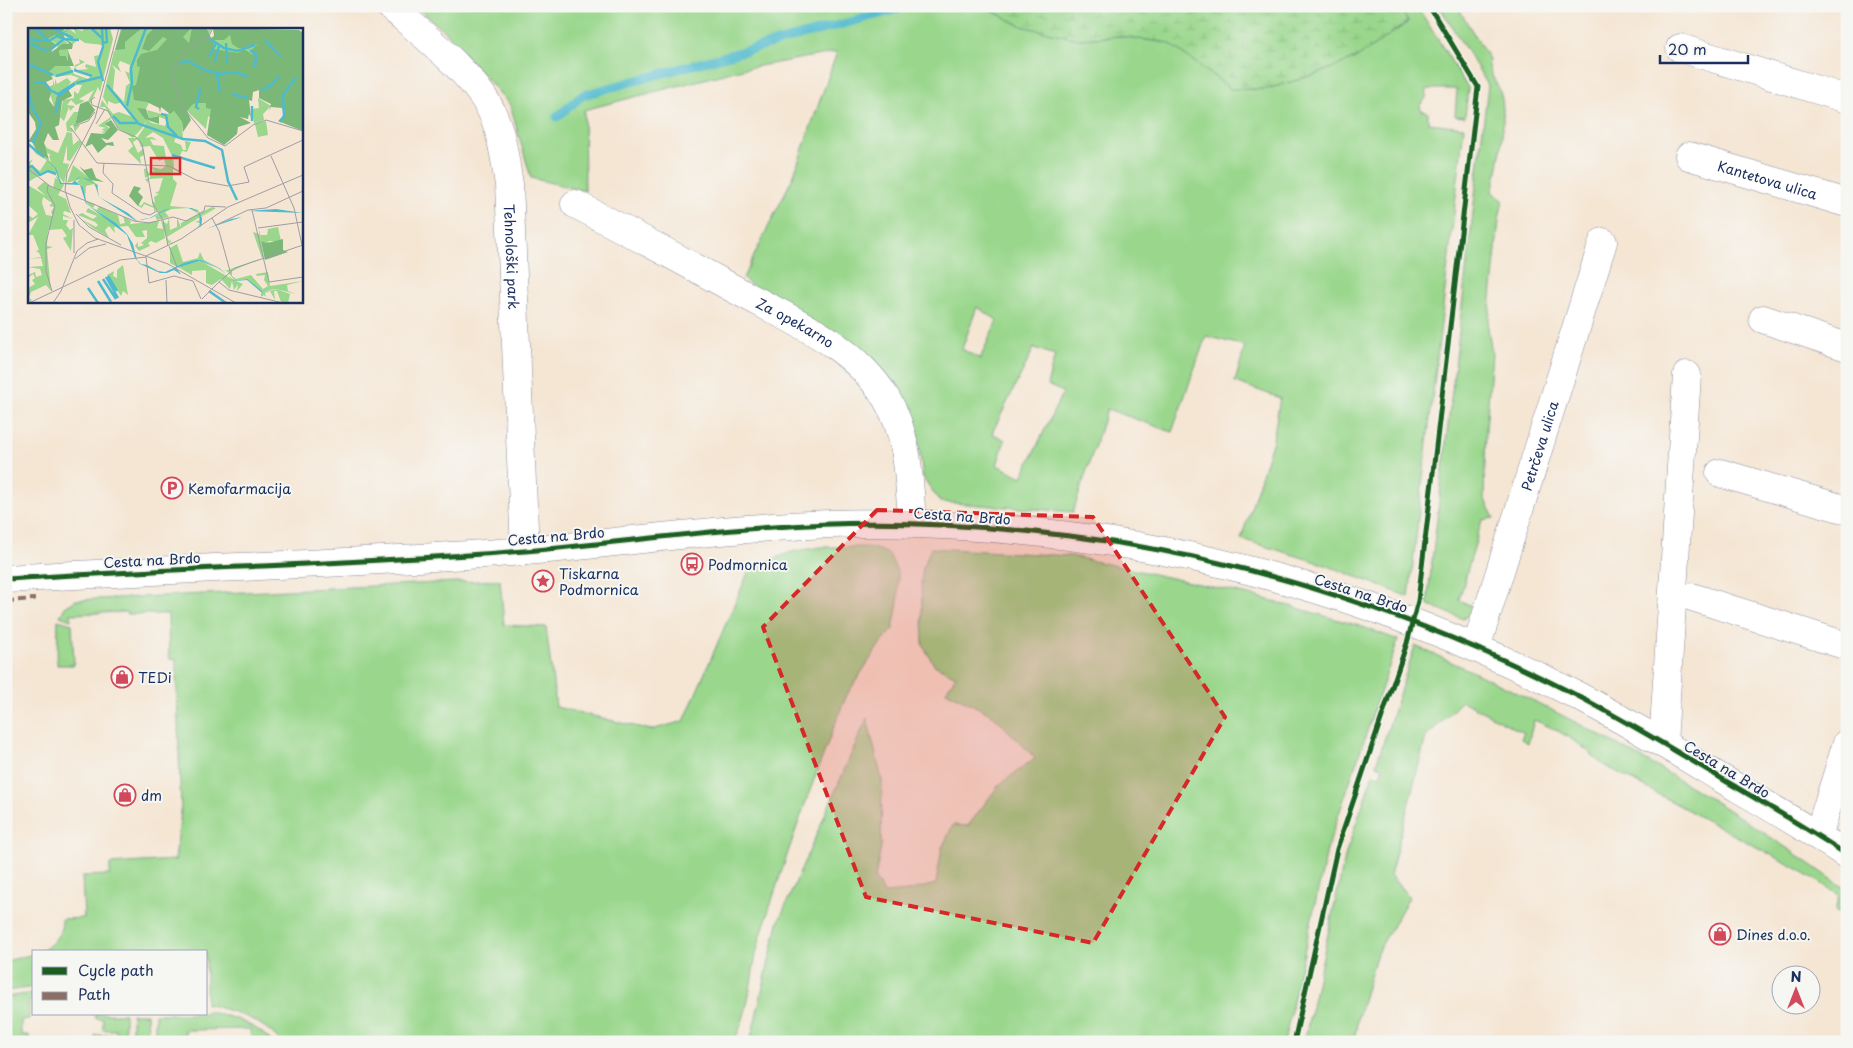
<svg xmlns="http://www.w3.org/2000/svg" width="1853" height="1048" font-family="'Playpen Sans',sans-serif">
<defs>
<pattern id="wetland-marsh" width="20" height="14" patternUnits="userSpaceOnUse" patternTransform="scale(1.25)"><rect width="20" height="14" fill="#9ad78c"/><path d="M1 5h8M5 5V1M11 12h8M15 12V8" fill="none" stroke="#84b97b"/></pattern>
</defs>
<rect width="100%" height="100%" fill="#f6f6f2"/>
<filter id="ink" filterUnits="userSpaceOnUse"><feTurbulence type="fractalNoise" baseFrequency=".02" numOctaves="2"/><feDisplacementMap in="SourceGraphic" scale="10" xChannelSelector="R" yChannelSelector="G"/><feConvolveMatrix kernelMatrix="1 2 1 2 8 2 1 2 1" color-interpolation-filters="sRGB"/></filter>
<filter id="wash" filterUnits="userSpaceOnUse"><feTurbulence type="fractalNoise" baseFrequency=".0096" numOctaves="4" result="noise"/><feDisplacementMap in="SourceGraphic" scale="20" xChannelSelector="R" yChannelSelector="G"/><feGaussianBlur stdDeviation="1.12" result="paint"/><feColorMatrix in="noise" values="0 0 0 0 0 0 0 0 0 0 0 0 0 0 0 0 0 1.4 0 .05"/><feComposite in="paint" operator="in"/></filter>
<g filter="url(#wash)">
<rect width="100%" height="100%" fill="#f5e6d4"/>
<g fill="#9ad78c" stroke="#5a8375" fill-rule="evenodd">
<path d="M415,6H982L1022,26L1079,39L1119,36L1169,43L1231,89H1267L1317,74L1358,57L1408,22L1399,6H1417L1468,88L1465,117L1455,116L1457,89H1427L1426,98L1420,105L1421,110L1428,113V123L1464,127L1409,597L1320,563L1241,539L1273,440L1280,398L1235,382L1245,346L1206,336L1172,432L1107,409L1073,512L940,502L923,477L917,429L908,427L743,278L793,177L837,52L743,69L584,110L585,191L531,178L510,105L445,31ZM977,307L997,320L980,359L962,349ZM1034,348L1055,355L1047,385L1063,392L1022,477L997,465L1005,440L992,433Z"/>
<path d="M1439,6H1457L1489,59C1487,72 1497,82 1501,95C1507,117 1499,170 1492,192L1503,200L1499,219L1488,328L1492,353L1486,429L1484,498L1494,518L1482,520L1459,600L1476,608L1463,619L1427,604L1488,85Z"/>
<path d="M821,547H870L889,554L898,574V602L893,629L878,647L848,693L840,711C811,786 783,862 760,939C750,972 751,1012 733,1042H281C260,1018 236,1012 206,1004V952H40C52,945 63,934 62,919L84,918L82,876L110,875V864L175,860L181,812L176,660L169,659L168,614H127L126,612L71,614V620L60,616L65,607L76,600L500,580L504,625L546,627L556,707L651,730L684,721L750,568L791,552Z"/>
<path d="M931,548L1071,556L1258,597L1360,626L1398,640L1328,846L1284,1042H750L778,923L867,718L882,780L881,846L875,879L884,893L908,891L936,884L942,848L953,825L968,826L999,785L1035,758L994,716L946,691L956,676L934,665L923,645L921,583L923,567Z"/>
<path d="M58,620L72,624L74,665H57Z"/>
<path d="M1415,646C1570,713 1710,791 1847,890V917L1835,911L1839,895L1805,873L1602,764C1581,743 1561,731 1534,720L1528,743L1521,739L1524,733L1462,701L1426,737L1390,875L1409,897L1377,953L1358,1017L1354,1042H1304L1346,853L1373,774L1380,776L1383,767L1376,765Z"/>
<path d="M34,954V987L6,991V961Z"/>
<path d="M34,993V1000L29,1001V1019L21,1020V1035H29V1042H6V997Z"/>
<path d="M206,1011C232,1017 253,1022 272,1042H251L250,1029L185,1030V1042H155V1014H206Z"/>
<path d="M95,1014H125V1042H95V1035H116V1030H103V1019L95,1018Z"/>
<path d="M132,1014H147L148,1034H132Z"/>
</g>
<path fill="url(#wetland-marsh)" stroke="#5a8375" d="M982,6H1399L1408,22L1358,57L1317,74L1267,89H1231L1169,43L1119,36L1079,39L1022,26Z"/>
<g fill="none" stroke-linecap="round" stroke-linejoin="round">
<path stroke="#50bacd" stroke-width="9" d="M557,117L583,95L909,6"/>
</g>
</g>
<g filter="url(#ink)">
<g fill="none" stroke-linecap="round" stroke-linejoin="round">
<g stroke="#888a99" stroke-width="29">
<g id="minor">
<path id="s1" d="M390,6C422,34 479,78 494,117C503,138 505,162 509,184L525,551"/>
<path d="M1680,48L1847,99"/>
<path id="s2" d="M1689,156L1847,203"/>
<path id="s3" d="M575,204C629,232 683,261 736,290C789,319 853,344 886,398C909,435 909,480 912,523"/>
<path d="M1763,319L1847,347"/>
<path d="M1720,473L1847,510"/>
<path d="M1692,597L1847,646"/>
<path id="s4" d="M1476,648L1603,242"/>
<path d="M1663,743L1687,375"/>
<path d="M1818,836L1847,743"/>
</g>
</g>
<g stroke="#888a99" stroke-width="29">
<path id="tertiary" d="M6,579C179,568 352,564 525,551C608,544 691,532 774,527C863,520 954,523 1043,533C1227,552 1409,610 1574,694C1625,720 1674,750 1724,780C1765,804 1807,828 1847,855"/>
</g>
<use href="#minor" stroke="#fff" stroke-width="28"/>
<use href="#tertiary" stroke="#fff" stroke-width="28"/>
<path stroke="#8d6e63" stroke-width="4" stroke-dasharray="8 4" stroke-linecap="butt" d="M6,601L35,599"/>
<g stroke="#f6f6f2" stroke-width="8">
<g id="cycleway">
<path d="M6,579C179,568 352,564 525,551C608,544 691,532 774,527C863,520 954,523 1043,533C1227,552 1409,610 1574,694C1625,720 1674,750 1724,780C1765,804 1807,828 1847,855"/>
<path d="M1294,1042L1337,849L1407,643L1418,601L1478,87L1429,6"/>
</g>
</g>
<use href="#cycleway" stroke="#1b5e20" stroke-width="5"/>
</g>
</g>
<path fill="#d62828" fill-opacity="0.2" stroke="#d62828" stroke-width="4" stroke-dasharray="10 6" stroke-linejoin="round" d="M877,510L1093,517L1225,717L1093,943L866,897L763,627Z"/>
<defs>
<g id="parking-ring" transform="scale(1.125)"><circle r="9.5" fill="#f6f6f2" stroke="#d1495b" stroke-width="1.5"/><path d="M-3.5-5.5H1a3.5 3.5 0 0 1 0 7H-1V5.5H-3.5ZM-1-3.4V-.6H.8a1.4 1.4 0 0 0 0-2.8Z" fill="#d1495b"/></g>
<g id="bus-ring" transform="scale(1.125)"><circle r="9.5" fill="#f6f6f2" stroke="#d1495b" stroke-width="1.5"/><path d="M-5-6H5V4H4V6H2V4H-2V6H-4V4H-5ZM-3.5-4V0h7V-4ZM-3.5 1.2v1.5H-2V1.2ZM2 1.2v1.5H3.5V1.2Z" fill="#d1495b"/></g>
<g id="sight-ring" transform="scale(1.125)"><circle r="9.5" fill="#f6f6f2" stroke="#d1495b" stroke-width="1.5"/><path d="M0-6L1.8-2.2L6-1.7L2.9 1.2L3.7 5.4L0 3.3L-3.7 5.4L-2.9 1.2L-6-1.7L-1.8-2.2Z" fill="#d1495b"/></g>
<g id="shop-ring" transform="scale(1.125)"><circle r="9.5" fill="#f6f6f2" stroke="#d1495b" stroke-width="1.5"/><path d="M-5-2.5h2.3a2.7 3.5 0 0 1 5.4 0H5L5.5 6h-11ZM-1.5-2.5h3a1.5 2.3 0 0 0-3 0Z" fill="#d1495b"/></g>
</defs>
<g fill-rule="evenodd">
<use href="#parking-ring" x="172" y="488"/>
<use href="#bus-ring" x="692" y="564"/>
<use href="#sight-ring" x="543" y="581"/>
<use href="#shop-ring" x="122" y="677"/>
<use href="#shop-ring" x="125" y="795"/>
<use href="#shop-ring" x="1720" y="934"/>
</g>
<g text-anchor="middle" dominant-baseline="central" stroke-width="4" stroke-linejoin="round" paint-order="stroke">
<g font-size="14" fill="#1b2f5e" stroke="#f6f6f2">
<text stroke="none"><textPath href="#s2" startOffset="82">Kantetova ulica</textPath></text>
<text stroke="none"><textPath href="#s1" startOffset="295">Tehnološki park</textPath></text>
<text stroke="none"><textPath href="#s3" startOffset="250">Za opekarno</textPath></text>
<text stroke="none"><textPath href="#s4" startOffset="212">Petrčeva ulica</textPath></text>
<text transform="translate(962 516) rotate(4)">Cesta na Brdo</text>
<text transform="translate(556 536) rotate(-5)">Cesta na Brdo</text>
<text transform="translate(152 560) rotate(-3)">Cesta na Brdo</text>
<text transform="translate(1361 593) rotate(18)">Cesta na Brdo</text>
<text transform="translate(1727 769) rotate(31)">Cesta na Brdo</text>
</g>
<g font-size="14" fill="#1b2f5e" stroke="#f6f6f2" text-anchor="start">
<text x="188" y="488">Kemofarmacija</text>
<text x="708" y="564">Podmornica</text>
<text x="559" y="573">Tiskarna<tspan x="559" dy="16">Podmornica</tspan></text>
<text x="138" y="677">TEDi</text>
<text x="141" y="795">dm</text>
<text x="1736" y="934">Dines d.o.o.</text>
</g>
</g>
<g transform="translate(28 28)">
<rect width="275" height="275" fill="#f5e6d4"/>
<path d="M40,0L48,6L45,0L54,3L57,0L66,3L65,0H82L85,11L72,64L70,59L62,76L60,73L66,62L51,71L57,73L48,77L43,72L39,77L47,78L42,83L41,79L36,93L32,89L35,72L46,70V63L50,66L54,57H48L29,66L26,79L20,59L25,57V52L27,58V51L29,56L39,50L43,54L40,58L51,50L43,47L27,49L21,44L27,37H41L46,46L60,51L63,48L46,42L47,37L52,35L51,31L57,34L47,39L49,42L60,41L57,39L58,36L68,39L66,28L72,27L74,20H66H74L75,17L57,15L51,11L45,16L34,4ZM93,0H169L176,3L184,0L179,10L161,16L154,28L161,20L182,13L161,21L157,32L156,28L133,50L118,81L117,90L124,95L137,98L139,92L129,88L121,90L119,82L137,87L146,83L154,94L155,112L148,109L146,114L153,117L155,122H158L157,113L163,114L159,124L154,123L152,128L145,127L146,140L151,143L153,145L145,141V151L149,155L142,178L163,180L170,182L171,185V186L161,180L144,181L137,184L141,189L129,192L127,188L132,186L127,179L128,182L126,184V180L116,176L114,180L110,178L109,175L113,178L116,174L125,178L124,172L127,175L126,169L131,166L127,165L131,163L135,150L121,151L120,155L117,151L122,150V147L117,150L116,141L123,139L118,141L121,145L126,143L124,139L133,141L138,138L136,131L131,133L122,118L113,119L110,111L105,114L110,125L116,120L117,138L116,127L112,129L113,136L100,123L105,118L100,110H109L116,100L118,91L116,97L111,96L115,99L105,110L91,101L83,88V91L76,96L81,100L76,106L73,104L76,105L73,103L77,104L74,101L78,100L70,98L74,95L71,97L83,89L77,79H72L74,72L85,86L91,84L105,89L95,74L87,76L80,73V78L75,69L86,23L94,20L87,22ZM92,33L102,37L101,45L97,43L102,55L98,58L96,74L85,62L87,42L84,37L93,44L90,37ZM125,104L135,110L145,130H138L136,118L125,117L122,111L129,112L124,109L117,110ZM27,7L40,15L39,18L34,16L31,22L40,21L41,34L38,28H32L31,22L26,24L23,23L30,21L29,16L20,11ZM230,70L243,78L235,86L236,92L226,96L224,81L231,80ZM195,72L198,81L180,89L178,101L157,81L159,73ZM46,84H50L47,97H52L47,104L45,97L42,98L45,104L39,103L38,95ZM238,93L240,107L230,109L227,96ZM39,104L44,105L45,117L51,112L54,115L42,133L39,132V117L35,135L41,136L36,155L28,145L19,143L0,154V131L1,134L5,131L2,136L12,143L19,132L8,126L0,115L23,134L21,128L23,127L17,124V123L16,115L19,120L30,125ZM45,137L70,157L69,162L66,156L58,158L57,172L55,159L49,154L52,151L39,155ZM27,146L36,157L30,167L38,171L43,185L36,183L35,186L45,191L35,188V192H40L38,197L42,202L45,200L43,223L35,210L39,208L34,201L20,202L19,218L25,219L19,221L23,263L18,257L3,264L1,270L4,272L2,274L0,268V260L7,256L4,252L7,250L5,246L0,250V247L7,244L8,249L14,247L12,241L0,239L15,238L13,230L0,231L13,229L11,225L0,227L11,225L8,223L11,222L5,207H0L10,189L0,195V187L5,190L10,186L0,177V157L18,168L9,160L16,154L25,160L27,150L29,151ZM15,169L24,175L21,178L26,179L23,184L25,188L18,187L14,175ZM58,173L67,176L65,180L69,182L71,178L90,187L92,196L97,195L95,188L103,193L102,196L131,193L129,200L135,201L133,192L139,196L141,190L142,202L149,199V190L153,199V195L184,179L188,180L174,189V197L169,201L172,195L167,194L173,192L172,190L185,181L139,209L141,213L144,211L141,214L144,212L141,215L146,214L143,216L140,215L136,203L137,210L128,215L123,213L120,215L122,218L111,223L107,218L110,214V219L116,217L113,215L119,210V202L114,203L117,209H108L100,198L86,199L87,205L81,198L77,202L81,210L65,200L53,191L68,199L70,197L67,194L50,187L54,185L65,191L69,188L58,184L60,180L90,197L60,177ZM250,199L253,213H240L244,226L241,227L239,215L233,213L232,207H239L240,201ZM231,201L236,229L204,243V248L208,251L223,247L235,261L240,258L236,252L237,247L229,248L228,246L240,244L242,258L275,253L259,257L260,263L268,266L248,261L234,263L218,251L208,253L215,256L209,263L210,256L206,262L204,253L202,261L193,251L184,257L178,255V242L164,243V247L150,239L173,233L207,253L200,244L173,232L149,239L142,235V220L149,216L155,234L170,230L172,224L176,232L197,243L234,230L225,204L231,206ZM95,237L100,267L95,263L93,268L79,247L86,243L85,248L89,250V242ZM246,262H250L262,266L260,275L253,274L249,263H246L247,272L242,263L237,265L238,269L236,267L233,269V264Z" fill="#9ad78c" fill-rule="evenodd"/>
<path d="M0,0H38L35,2L41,4L34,3L37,10L45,16L44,21L31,22L32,28H38L40,33V23L46,38H27L21,44L25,51L18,54L24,62L21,72L26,79L29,66L40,61L44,68L34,73L31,97L27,99L31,112H25L20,105L16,115L21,132L9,123L4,114H0L8,101L7,94L0,84ZM27,7L40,14L41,16H34L24,24L23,21L29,17L20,11ZM94,0H114L97,14V21L87,22ZM126,0H163L155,9L161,15L164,0L179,1L183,10L186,8L185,0L271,2L275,5V103L250,93L256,87L254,80L243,79L241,83L243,76L231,70V62L225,64L224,73L221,72L223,89L221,86L220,91L212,89L223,95L210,99L209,106L196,117L179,107L183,81L178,80V75H170L167,79L170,74L164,77L159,83L163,92L155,104L154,94L146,83L142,86L133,79L132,85L131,80L119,74L106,72L104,58L108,57L112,39L109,38V32L113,26L129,22L139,11L135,9L121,23L114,21L119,7ZM60,73L67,82L61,91L47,97L52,76ZM109,80L118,81L121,90L131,88V96L117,91ZM83,92L90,102L80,112L73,110L78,115L85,114L86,118L79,117L70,125L64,116L57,119L63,105L76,106L82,99L76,96ZM51,138L56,142L64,140L68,150L76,154L62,152ZM106,158L113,160L110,164L115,169L110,178L101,168ZM255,211V222L260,224L237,232L233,213L239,215Z" fill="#7bb878" fill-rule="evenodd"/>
<path d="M202,7L204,16L210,20L220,21L230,16L223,22L225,27L216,21L210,25L186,21L187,16L183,12H196Z" fill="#9ad78c"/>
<path d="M13,127L28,140L33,155H44L50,150L52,149L60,151L67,156L69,157L71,169L100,185L109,193L115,191L122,190L136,182L142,180H163L168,182L170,183H171L174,191L172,200L178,201L203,191L214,189L220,183L248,181L275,185L220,183L214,189L178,201L172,200L171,183H168L160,180H142L123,190L108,193L71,169L67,156L53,149L47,153L55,159L59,177L88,195L99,206L105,216L109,232L113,236L119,237L130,243L137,244L156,235L168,232H173L191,240L206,253L219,251L234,263L248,261L262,266L275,265L262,266L247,261L233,264L219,252L207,253L190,240L172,233L148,240L153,246H152L146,242L139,245H132L112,236L107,230L99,207L58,176L52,157L32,156L27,140Z" fill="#50bacd"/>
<path fill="none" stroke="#50bacd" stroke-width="2.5" d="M7,0L21,13L29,8L36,11M24,0L45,10M63,0L75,11M74,0L75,19L70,34L75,53M181,10L196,20L209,23L227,17M0,11L21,13M237,12L253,29M0,15L19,23M75,15L79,14L78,0M198,15L199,35M22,22L36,11L51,12M222,22L228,27L227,39M181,28L189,14M187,33L191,18M152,35L160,33L177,42L192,46L208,44L220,49M0,36L25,47M46,42L64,48M189,46L192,64M28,48L45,43M6,55L16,54L23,63M48,55L73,49M79,57L111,96L155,111L177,113L194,122L200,153L209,172M0,60L4,79L13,95L5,115M234,62L241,59L252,47M24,63L30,66L47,55M203,66L220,70M31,68L47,56M99,78L104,55L103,40L118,0M224,78V93M171,81L168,79L173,59M28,85L31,69M133,86L138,87L140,99L149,108M85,88L92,95H109M252,94L256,88L255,67L268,49M0,116L16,129M144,127L187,140M0,140L4,138L12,147L20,143L28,146M80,248L89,263M78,249L90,270M75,251L88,271M70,253L83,274M60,260L70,275M181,263L198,275"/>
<path fill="none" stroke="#9e9da5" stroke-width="1" d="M91,0L67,90L39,145L37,162L42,179L51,197L67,210L140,236L208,275M185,0L180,10L160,18L143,45L154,78L180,110L197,118L225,97L238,92L275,103M67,69L63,72L64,77L80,83L91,102L108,109L114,116L125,176L135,192L140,218M68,96L77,81M46,98L60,93L67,84M43,100L69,135L141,138L168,152L200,158L221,154L216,139L275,112M243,128L266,180L274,217M76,135L75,145L85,156L84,165L114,185L122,187L129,183M0,141L22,158L106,193L121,195L145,189L158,193L176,183L177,178L198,179M20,157L19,163L27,178L18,215V243L24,263M224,182L241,254L275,249M48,186L61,199L93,217M184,190L191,203L202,243M188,197L220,182L238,180L275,163M230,200L275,194M141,218L149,239M46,225V192M118,228L153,211L200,179L275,147M118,229L121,255L146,248L165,253L173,271M47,231L61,220L78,216M138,252L139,275M191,254L201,262L255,275M190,255L207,240L275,217M174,271L191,254M1,275L92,232L118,229M25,275L33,263L49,223L59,215L70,211"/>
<path fill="#d62828" fill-opacity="0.15" stroke="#d62828" stroke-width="2.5" d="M123,130H152V146H123Z"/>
<rect width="275" height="275" fill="none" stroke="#1b2f5e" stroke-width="2.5"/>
</g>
<rect width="1853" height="1048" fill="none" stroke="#f6f6f2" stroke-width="25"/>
<rect x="32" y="950" width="175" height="65" fill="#f6f6f2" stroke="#9ea6b7"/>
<rect x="42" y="967" width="25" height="8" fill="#1b5e20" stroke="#9ea6b7"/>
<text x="78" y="976" font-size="15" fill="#1b2f5e">Cycle path</text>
<rect x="42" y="992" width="25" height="8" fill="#8d6e63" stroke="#9ea6b7"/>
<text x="78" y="1000" font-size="15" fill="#1b2f5e">Path</text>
<g transform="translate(1796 990)"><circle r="24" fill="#f6f6f2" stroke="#9ea6b7"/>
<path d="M0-4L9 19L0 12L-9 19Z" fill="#d1495b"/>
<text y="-8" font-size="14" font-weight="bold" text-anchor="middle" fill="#1b2f5e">N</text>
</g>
<path d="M1660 55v8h88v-8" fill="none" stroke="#1b2f5e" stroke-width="2.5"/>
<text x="1668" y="55" font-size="15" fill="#1b2f5e" stroke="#f6f6f2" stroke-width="4" paint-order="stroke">20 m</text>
</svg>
